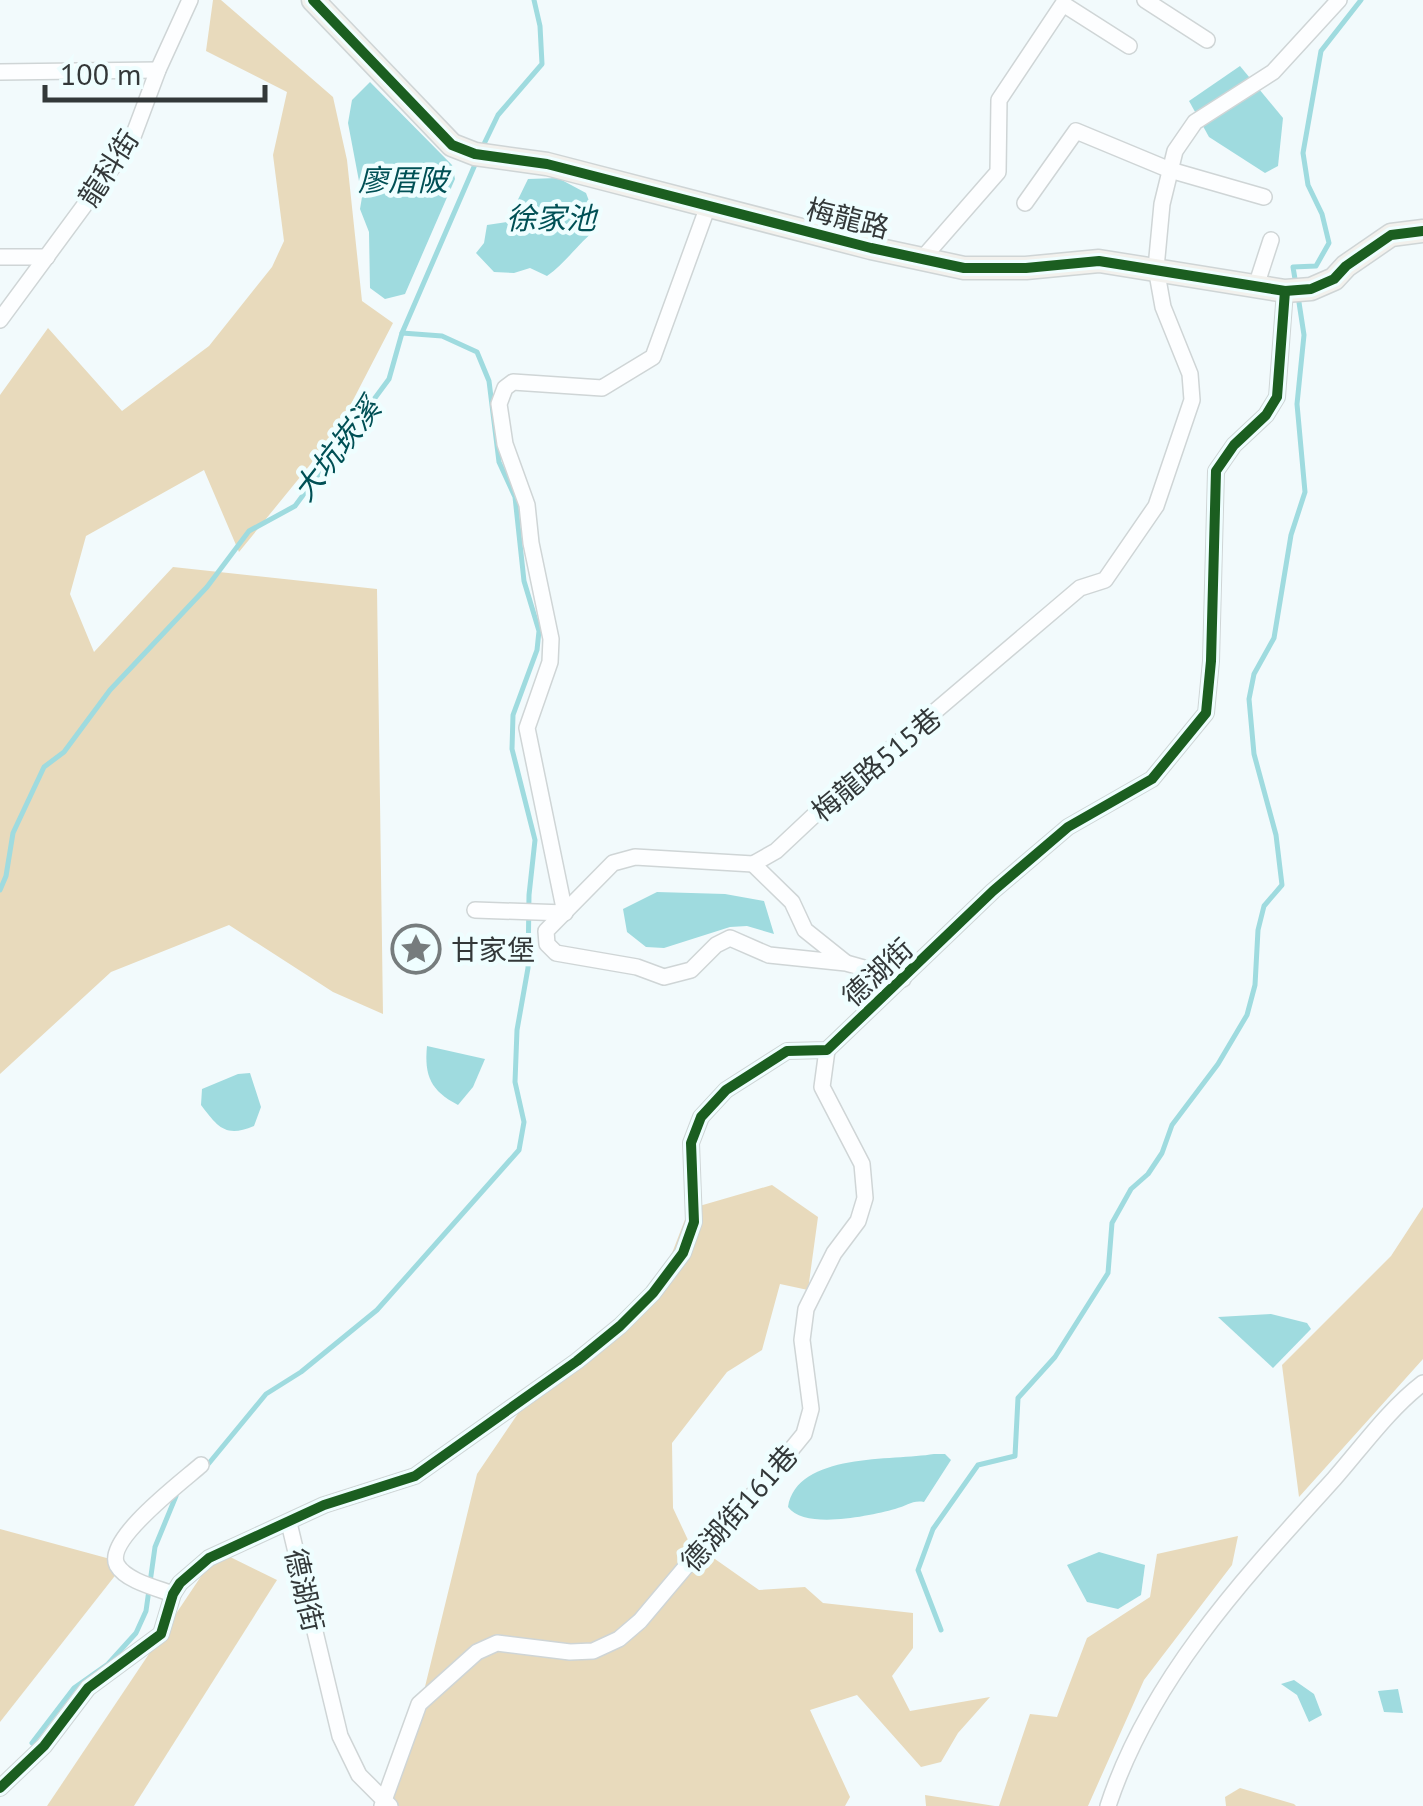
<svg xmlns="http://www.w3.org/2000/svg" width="1423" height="1806" font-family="'PT Sans','Noto Sans TC',sans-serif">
<rect width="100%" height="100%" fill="#f2fafc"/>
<g fill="#e8dabc">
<path d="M213,0H221L333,97L347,160L362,301L393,323L336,433L239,552L204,470L86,536L70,594L94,652L173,567L377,589L383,1014L333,992L229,925L111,972L0,1074V395L48,328L122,411L209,346L272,267L284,241L273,155L287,92L206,51Z"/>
<path d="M772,1185L818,1217L808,1290L780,1284L762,1350L727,1372L672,1443L673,1508L688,1540L759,1590L805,1587L823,1603L913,1613V1648L892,1676L910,1711L990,1697L958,1733L941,1762L921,1767L857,1695L810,1710L850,1797L845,1806H374L422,1699L477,1474L519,1412L659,1287L689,1209Z"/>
<path d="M1423,1207V1359L1299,1497L1282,1365L1391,1256Z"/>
<path d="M0,1529L125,1563L0,1722Z"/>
<path d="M1238,1536L1232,1565L1144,1680L1088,1806H999L1030,1714L1057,1717L1087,1638L1150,1597L1157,1554Z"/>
<path d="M218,1551L277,1580L134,1806H47Z"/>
<path d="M1240,1788L1294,1804L1296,1806H1226L1225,1797Z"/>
<path d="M925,1795L995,1806H926Z"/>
</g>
<g fill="#9fdbdf">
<path d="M1240,66L1283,118L1278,166L1265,173L1209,137L1189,101Z"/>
<path d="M370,82L452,165L455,179L405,294L385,299L370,288L369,232L360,209L362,197L348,123L352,100Z"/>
<path d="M558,178L586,193L599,227C578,243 567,262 547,276L530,268L514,273L494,272L476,253L484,243L487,225L507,222L528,179Z"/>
<path d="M657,892L725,894L764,901L774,934L747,926L730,927L664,948L646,947L627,932L623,909Z"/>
<path d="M427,1046L485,1059L473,1087L458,1105C431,1091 424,1076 427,1046Z"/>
<path d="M250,1073L261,1107L254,1126C225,1138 218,1127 201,1105L202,1089L238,1074Z"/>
<path d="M1271,1314L1307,1323L1311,1329L1273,1368L1218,1317Z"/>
<path d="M934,1454H945L951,1460L924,1502C912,1500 907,1506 895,1509C869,1516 805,1530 788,1507C797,1452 893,1461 934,1454Z"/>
<path d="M1099,1552L1145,1565L1141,1595L1118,1609L1087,1602L1067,1565Z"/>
<path d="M1294,1680L1314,1694L1322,1715L1309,1722L1297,1695L1281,1684Z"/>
<path d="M1398,1689L1403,1713L1384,1712L1378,1691Z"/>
</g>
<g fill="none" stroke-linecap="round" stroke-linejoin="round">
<g stroke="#9fdbdf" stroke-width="5">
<path d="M483,146L498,115L542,64L540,26L534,0"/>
<path d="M1296,285L1293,267L1316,266L1329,243L1322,214L1308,185L1303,153L1321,51L1361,0"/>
<path d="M0,890L6,876L13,833L44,767L64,752L110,690L207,587L249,531L295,506L389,379L402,333L477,160"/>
<path d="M205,1468L266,1394L301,1372L377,1310L519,1150L524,1122L515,1082L517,1030L528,968L529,895L535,840L512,749L513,715L537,650L539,631L524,581L515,497L499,462L489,381L477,352L442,336L402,333"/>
<path d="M941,1630L918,1570L933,1529L978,1465L1015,1456L1018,1398L1055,1357L1108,1273L1112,1223L1131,1189L1148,1174L1162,1153L1172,1125L1218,1064L1247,1015L1255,985L1258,930L1264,906L1282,885L1276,835L1254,754L1249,699L1254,674L1274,638L1291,535L1305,492L1297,404L1304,335L1298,296"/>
<path d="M32,1743L74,1688L108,1664L136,1633L146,1611L155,1547L176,1496"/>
</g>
<g stroke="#cfd5d6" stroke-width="18">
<g id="street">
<path d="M1145,0L1207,40"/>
<path d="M0,72L158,70"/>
<path d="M1025,203L1076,131L1170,170L1264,197"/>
<path d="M0,257H47"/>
<path d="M922,259L998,172L999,100L1063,4L1129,46"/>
<path d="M1256,286L1271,240"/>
<path d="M0,320L131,142L158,70L190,0"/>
<path d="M753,864L792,902L805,930L845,962"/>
<path d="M475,910L565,913L527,728L550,662L551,639L531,543L527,505L505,444L499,404L505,388L513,382L602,388L653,357L708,206"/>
<path d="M903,979L846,963L769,955L730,938L716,945L691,970L664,977L637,967L556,953L547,944L546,931L613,863L635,857L753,864L776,851L825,805L1080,588L1105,580L1156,506L1192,400L1190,374L1163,307L1156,268L1162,204L1175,151L1195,122L1273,72L1339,0"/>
<path d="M289,1523L340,1736L359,1775L390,1806"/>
<path d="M173,1594C157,1588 126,1581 117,1565C104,1540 183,1481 201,1465"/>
<path d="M0,1788L44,1746L88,1688L161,1634L173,1594L180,1583L209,1558L324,1505L415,1476L577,1361L620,1326L653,1293L683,1253L694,1222L691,1143L701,1117L726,1090L787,1051L827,1050L993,891L1068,827L1152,779L1206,713L1211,661L1216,471L1234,445L1266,415L1277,397L1285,291"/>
<path d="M382,1806L419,1704L477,1652L497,1643L570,1652L593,1651L619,1639L640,1621L699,1551L764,1483L804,1434L811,1409L802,1340L806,1309L834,1253L858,1221L865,1198L862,1164L822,1087L827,1050"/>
<path d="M1108,1806C1150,1678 1245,1577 1334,1479C1362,1447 1389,1409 1423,1383"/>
</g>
</g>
<g stroke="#cfd5d6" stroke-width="25">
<path id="secondary" d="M313,0L452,145L475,154L547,164L871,248L964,268H1026L1099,261L1285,291L1311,289L1334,279L1346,266L1391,235L1423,231"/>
</g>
<use href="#street" stroke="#fdfeff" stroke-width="15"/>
<use href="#secondary" stroke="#f2f1ed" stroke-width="22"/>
<g stroke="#effeff" stroke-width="16">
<g id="cycleway">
<path d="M313,0L452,145L475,154L547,164L871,248L964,268H1026L1099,261L1285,291L1311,289L1334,279L1346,266L1391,235L1423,231"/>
<path d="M0,1788L44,1746L88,1688L161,1634L173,1594L180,1583L209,1558L324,1505L415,1476L577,1361L620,1326L653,1293L683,1253L694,1222L691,1143L701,1117L726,1090L787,1051L827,1050L993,891L1068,827L1152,779L1206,713L1211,661L1216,471L1234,445L1266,415L1277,397L1285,291"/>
</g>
</g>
<use href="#cycleway" stroke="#1b5e20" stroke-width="10"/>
</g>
<defs>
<g id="sight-ring" transform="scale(2.5)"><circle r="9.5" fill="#effeff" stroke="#767c7d" stroke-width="1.5"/><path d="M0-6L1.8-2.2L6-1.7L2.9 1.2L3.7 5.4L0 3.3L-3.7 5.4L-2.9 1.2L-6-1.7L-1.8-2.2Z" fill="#767c7d"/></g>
</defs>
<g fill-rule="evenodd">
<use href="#sight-ring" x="416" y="949"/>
</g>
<g text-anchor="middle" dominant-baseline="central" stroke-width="9" stroke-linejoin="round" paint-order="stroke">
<g font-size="28" fill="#333839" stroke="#effeff">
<text transform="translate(108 168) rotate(-57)">龍科街</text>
<text transform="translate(848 218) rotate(14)">梅龍路</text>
<text transform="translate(876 764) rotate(-40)">梅龍路515巷</text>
<text transform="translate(877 972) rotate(-43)">德湖街</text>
<text transform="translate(739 1508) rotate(-48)">德湖街161巷</text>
<text transform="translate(305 1590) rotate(77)">德湖街</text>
</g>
<g font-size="28" fill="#333839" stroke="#effeff" text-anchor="start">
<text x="451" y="949">甘家堡</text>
</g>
<g font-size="30" font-style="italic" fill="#005055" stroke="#effeff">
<text x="403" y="179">廖厝陂</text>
<text x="551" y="217">徐家池</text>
<text transform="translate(336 449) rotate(-52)">大坑崁溪</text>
</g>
</g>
<path d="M45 85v15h220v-15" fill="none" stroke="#333839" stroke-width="5"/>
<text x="60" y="85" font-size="30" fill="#333839" stroke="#effeff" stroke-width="8" paint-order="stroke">100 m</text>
</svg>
